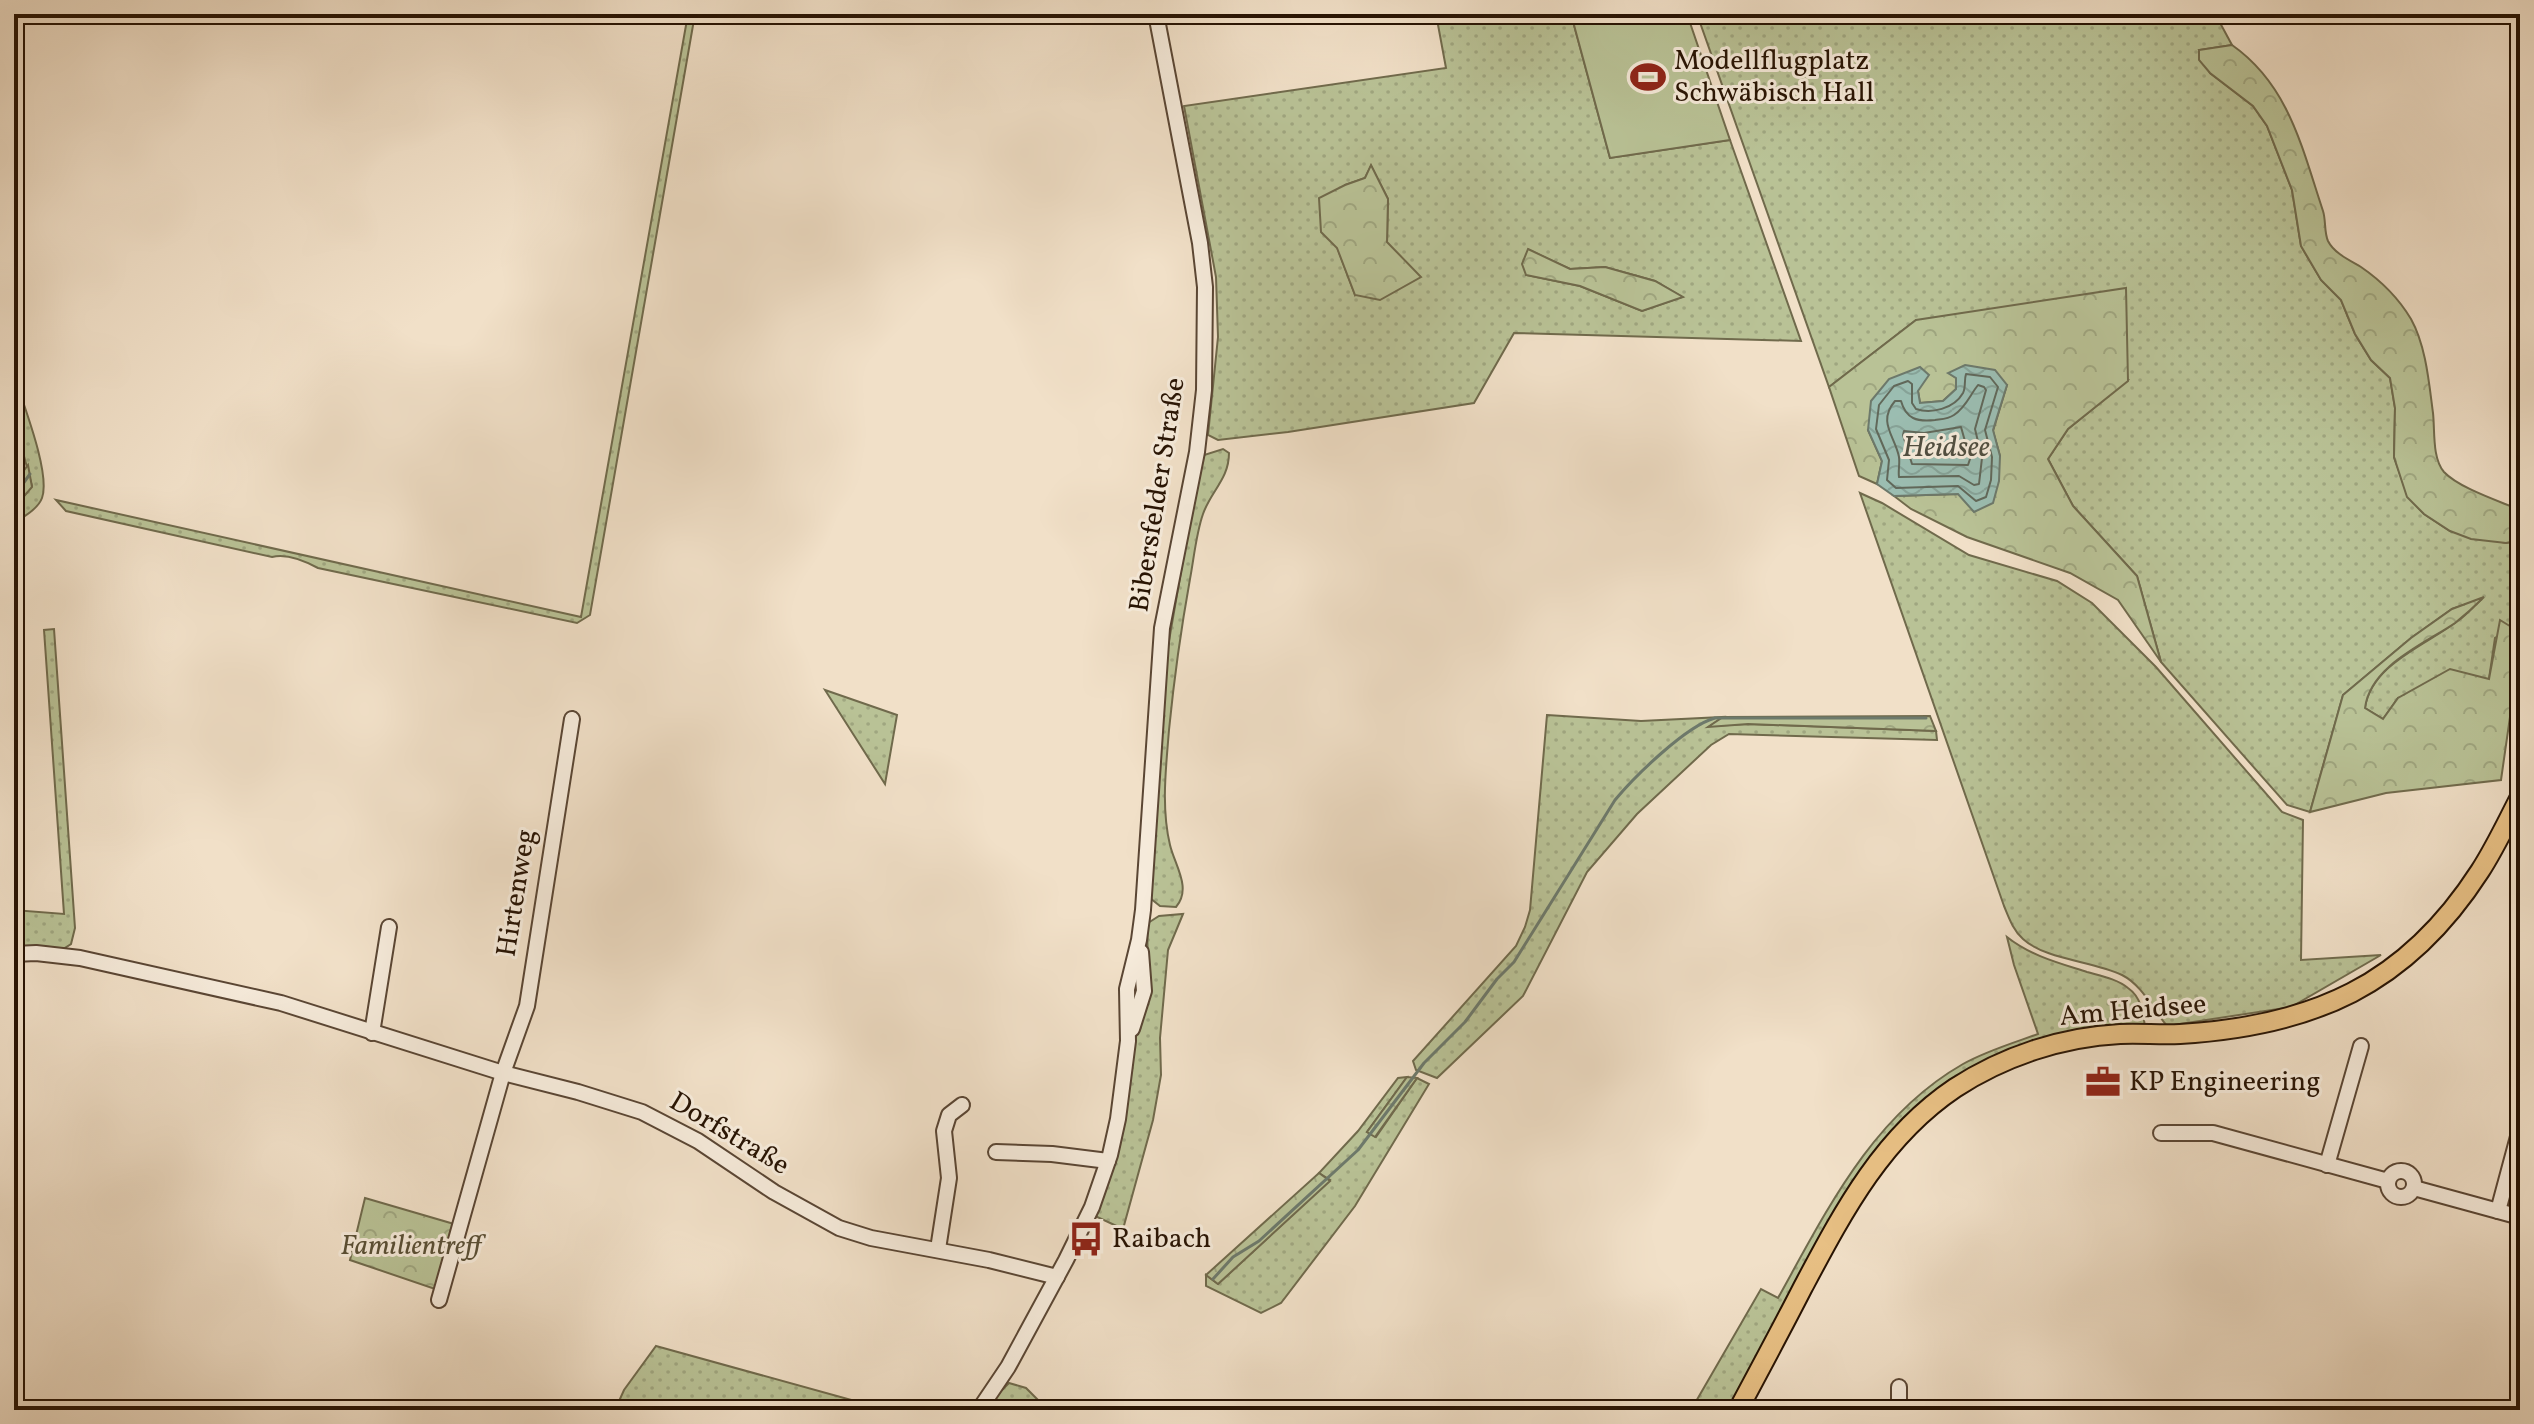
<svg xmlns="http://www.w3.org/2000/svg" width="2534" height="1424" font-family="Vollkorn,serif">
<defs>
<pattern id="grass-dots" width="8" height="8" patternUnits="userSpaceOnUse" patternTransform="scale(2)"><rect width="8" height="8" fill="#b9c296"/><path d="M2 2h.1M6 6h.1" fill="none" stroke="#9fa680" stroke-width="1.8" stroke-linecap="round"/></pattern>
<pattern id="forest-crowns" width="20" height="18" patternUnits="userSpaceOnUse" patternTransform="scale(2)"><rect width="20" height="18" fill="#b9c296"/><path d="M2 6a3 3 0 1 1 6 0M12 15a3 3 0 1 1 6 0" fill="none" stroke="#9fa680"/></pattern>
<pattern id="water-waves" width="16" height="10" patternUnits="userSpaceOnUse" patternTransform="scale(2)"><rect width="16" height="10" fill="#9bbdb1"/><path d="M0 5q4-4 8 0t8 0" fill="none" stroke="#86a297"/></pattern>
</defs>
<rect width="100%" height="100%" fill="#f1e0c8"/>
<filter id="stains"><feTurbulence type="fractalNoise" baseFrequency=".0025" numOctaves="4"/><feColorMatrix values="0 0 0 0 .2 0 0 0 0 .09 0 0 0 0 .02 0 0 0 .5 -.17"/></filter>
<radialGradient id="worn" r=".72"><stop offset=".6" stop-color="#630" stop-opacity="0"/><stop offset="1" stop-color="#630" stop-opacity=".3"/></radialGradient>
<g fill="url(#grass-dots)" stroke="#706a4c" stroke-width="2" fill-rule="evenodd">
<path d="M688,14H695L590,615L577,623L318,568C305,561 287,553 272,557L66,511L56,500L581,617Z"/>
<path d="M1436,14H1571L1610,158L1730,140L1801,341L1514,333L1474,403L1288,432L1218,440L1208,435L1218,337L1216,277L1184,106L1446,68ZM1371,166L1388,199L1387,242L1355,295L1337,247L1345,185L1365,178ZM1529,250L1570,269L1605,267L1655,281L1682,297L1642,311L1580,286L1526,275Z"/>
<path d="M1697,14H2226L2219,21L2232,45L2199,50L2210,73L2253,106L2267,126L2292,190L2301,246L2321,280L2341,300L2355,334L2371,360L2390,378L2395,408L2394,457L2408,497L2424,514L2450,531L2506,543L2520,540L2518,661L2513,628L2495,638L2489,679L2398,698L2383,719L2365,708C2371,664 2427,645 2459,620C2467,614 2474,606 2482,599L2452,609L2411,638L2343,695L2310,812L2287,805L2161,662L2137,576L2073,506L2048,459L2068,429L2128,380L1916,320L1829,387Z"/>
<path d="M14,375C22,401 51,473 42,498C38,509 23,517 14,523V508L32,486L14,419Z"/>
<path d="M1223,449L1229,453C1229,479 1211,491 1203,514C1196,534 1194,558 1190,579C1181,629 1174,679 1169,730C1166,768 1161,807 1170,845C1175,866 1192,888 1176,907L1160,906L1150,898L1161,687L1201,456Z"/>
<path d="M1860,493L1882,503L1969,555L2057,581L2092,603L2156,667L2282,812L2303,820L2301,960L2381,955L2291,1007L2167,1026C2153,1009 2142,985 2122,975C2094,961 2046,960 2023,939C2013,930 2009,918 2004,906Z"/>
<path d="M54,629L75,928L71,944L60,951L14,948V910L64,914L44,630Z"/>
<path d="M825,690L897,715L885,784Z"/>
<path d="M1547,715L1641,721L1723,717L1710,726L1748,724L1936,731L1937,740L1729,734L1711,745L1637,814L1587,872L1523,996L1437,1078L1416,1070L1413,1061L1516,946L1525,927L1530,910Z"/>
<path d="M1183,914L1168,950L1160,1038L1161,1075L1153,1120L1123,1229L1095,1216L1136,1035C1142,1018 1148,1001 1149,983C1149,963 1146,943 1148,923L1159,916Z"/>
<path d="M2007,937C2031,956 2059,963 2087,972C2101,976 2117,979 2128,988C2141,997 2143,1012 2145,1027L2071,1034L1899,1124L1852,1182L1729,1410H1691L1761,1289L1778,1298C1827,1210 1872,1116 1963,1064C1986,1051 2013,1043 2038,1034L2014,965Z"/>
<path d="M1407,1077L1367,1132L1376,1137L1417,1078L1429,1084L1355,1206L1281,1303L1261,1313L1206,1286V1275L1218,1284L1330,1180L1319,1173L1358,1131L1398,1078Z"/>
<path d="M656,1346L873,1406L872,1410H615L624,1390Z"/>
<path d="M1009,1383L1026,1388L1048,1410H987L996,1396Z"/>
</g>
<g fill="url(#forest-crowns)" stroke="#706a4c" stroke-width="2">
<path d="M2232,45C2289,85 2302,148 2323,211C2326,220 2324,232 2328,241C2334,253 2349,260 2361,267C2380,280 2399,299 2411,319C2426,346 2429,383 2433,413C2435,431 2432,458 2444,472C2459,488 2499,501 2520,510V540L2506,543L2471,539L2450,531L2424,514L2407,497L2394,457L2395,408L2390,378L2371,360L2355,334L2341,300L2321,280L2301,246L2292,190L2267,126L2253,106L2210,73L2199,60V50Z"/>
<path d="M1371,165L1388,199L1387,242L1421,277L1380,300L1355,295L1337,248L1321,232L1319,198L1345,185L1365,178Z"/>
<path d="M1528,249L1570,269L1605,267L1655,281L1683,297L1642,311L1580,286L1526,275L1522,264Z"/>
<path d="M2126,288L2128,381L2068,429L2048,459L2073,506L2137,576L2161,662L2118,600L2070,573L1967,537L1911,509L1894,496L1958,494L2000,456L1993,431L2007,385L1949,373L1956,378V389L1943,401L1920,403L1918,391L1868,430L1882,461L1877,484L1859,476L1829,387L1916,320Z"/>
<path d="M28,465L32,487L14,508V484Z"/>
<path d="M2484,597C2475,606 2465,615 2455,623C2424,644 2370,666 2365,708L2383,719L2398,698L2450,669L2489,679L2500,620L2513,628L2518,661L2501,780L2386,793L2310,812L2343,695L2411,638L2452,609Z"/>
<path d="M1930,716L1936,731L1748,724L1708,727L1723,717Z"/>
<path d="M1407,1077L1417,1078L1375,1137L1367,1132Z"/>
<path d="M1319,1173L1330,1181L1218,1284L1206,1275Z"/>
<path d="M365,1198L454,1224L435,1289L350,1260Z"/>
</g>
<path fill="#b9c296" stroke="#706a4c" stroke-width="2" d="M1571,14H1687L1730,140L1610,158Z"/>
<path fill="url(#water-waves)" stroke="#6d796b" stroke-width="2" d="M1965,365L1995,370L2007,385L1993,430L2000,456L1999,481L1993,503L1974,512L1958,494L1894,496L1877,484L1882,461L1868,430L1871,401L1889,379L1920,367L1929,375L1918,391L1920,403L1943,401L1956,389V378L1948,373Z"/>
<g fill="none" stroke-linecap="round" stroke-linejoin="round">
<g stroke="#61685a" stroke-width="2">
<path d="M1966,374L1990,377L1998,387L1985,430L1992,457L1991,480L1986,497L1976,501L1958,486L1896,488L1887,480L1889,460L1876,429L1879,405L1894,386L1908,381L1912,384V403L1916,409C1931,414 1954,409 1963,393C1966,387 1964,380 1966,374Z"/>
<path d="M1978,385L1984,387L1986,390L1975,429L1982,458L1979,484L1974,485L1959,476L1899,477C1898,471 1900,464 1899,457C1895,436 1877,422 1895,401H1901C1906,419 1917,422 1935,420C1942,419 1948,419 1954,415C1966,407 1970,395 1978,385Z"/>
<path d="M1961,427L1970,459L1968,465L1912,464L1903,435L1904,431L1924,433Z"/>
</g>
<g stroke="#6d796b" stroke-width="3">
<path d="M14,496L30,474"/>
<path d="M1213,1279L1233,1257L1259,1241L1358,1150L1424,1063L1465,1022L1497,979L1514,962L1615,800C1635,776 1686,726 1715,718H1926"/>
</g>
<g stroke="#5a4634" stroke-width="18">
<g id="minor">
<path d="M14,954L36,953L80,958L281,1003L503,1073L578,1092L642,1112L698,1141L774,1192L839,1228L871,1238L989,1260L1057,1277"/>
<path d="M1132,1029L1144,991L1141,952"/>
<path d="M372,1033L389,927"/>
<path d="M2161,1133H2213L2388,1181"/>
<path d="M996,1152L1052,1154L1108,1161"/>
<path d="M2327,1165L2361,1046"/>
<circle cx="2401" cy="1184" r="13"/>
<path d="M2414,1188L2520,1217"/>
<path d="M2498,1211L2520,1129"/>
<path d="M938,1249L949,1178L944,1131L949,1115L962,1105"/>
<path d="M439,1300L503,1073L527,1006L572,719"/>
<path d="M1899,1387V1410"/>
<path d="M979,1410L1008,1367L1066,1260L1092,1207L1110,1155L1118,1119L1128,1041L1127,989L1139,940L1143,910L1162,628L1197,452L1204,390L1205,287L1200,243L1156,14"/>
</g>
</g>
<g stroke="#271303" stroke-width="22">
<path id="major" d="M1738,1410C1760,1369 1782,1328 1803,1287C1843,1212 1882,1137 1955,1088C2004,1056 2062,1037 2120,1034C2140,1033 2160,1035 2180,1034C2312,1026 2406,986 2480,871C2495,848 2507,822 2520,797"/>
</g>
<use href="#minor" stroke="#f6ebdb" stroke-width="14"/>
<use href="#major" stroke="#e8c084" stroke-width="18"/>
</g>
<defs>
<g id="stadium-bare" transform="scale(2.76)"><path d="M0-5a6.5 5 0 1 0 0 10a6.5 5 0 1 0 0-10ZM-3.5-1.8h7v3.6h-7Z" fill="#8f2418" stroke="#f6ebdb" stroke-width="2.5" paint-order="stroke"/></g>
<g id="office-bare" transform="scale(2.76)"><path d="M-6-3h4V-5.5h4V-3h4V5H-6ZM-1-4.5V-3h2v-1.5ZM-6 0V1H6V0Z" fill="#8f2418" stroke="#f6ebdb" stroke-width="2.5" paint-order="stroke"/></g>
<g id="bus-bare" transform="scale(2.76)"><path d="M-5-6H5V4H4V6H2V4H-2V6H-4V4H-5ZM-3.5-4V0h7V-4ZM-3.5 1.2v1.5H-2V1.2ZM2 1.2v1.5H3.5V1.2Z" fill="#8f2418" stroke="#f6ebdb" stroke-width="2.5" paint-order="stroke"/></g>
</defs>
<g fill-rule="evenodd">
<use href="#stadium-bare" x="1648" y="77"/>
<use href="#office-bare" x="2103" y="1082"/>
<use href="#bus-bare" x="1086" y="1239"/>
</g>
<g text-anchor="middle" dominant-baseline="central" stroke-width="6" stroke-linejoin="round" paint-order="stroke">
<g font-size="28" fill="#271303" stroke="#f6ebdb" text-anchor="start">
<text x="1674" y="61">Modellflugplatz<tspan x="1674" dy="32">Schwäbisch Hall</tspan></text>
<text x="2129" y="1082">KP Engineering</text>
<text x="1112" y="1239">Raibach</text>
</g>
<g font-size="28" fill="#271303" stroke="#f6ebdb">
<text transform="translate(1158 495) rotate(-81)">Bibersfelder Straße</text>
<text transform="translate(517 893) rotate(-81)">Hirtenweg</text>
<text transform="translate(2133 1011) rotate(-5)">Am Heidsee</text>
<text transform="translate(729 1134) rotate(31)">Dorfstraße</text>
</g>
<g font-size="28" font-style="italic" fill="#5a5036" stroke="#f6ebdb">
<text x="411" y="1246">Familientreff</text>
</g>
<g font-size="30" font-style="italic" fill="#504e40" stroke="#f6ebdb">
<text x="1946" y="448">Heidsee</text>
</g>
</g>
<rect width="2534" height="1424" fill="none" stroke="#f1e0c8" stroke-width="48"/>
<rect x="16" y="16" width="2502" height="1392" fill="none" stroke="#271303" stroke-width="4"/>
<rect x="24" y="24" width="2486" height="1376" fill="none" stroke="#271303" stroke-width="2"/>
<rect width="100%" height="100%" filter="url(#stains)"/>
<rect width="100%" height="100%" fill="url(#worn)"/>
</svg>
